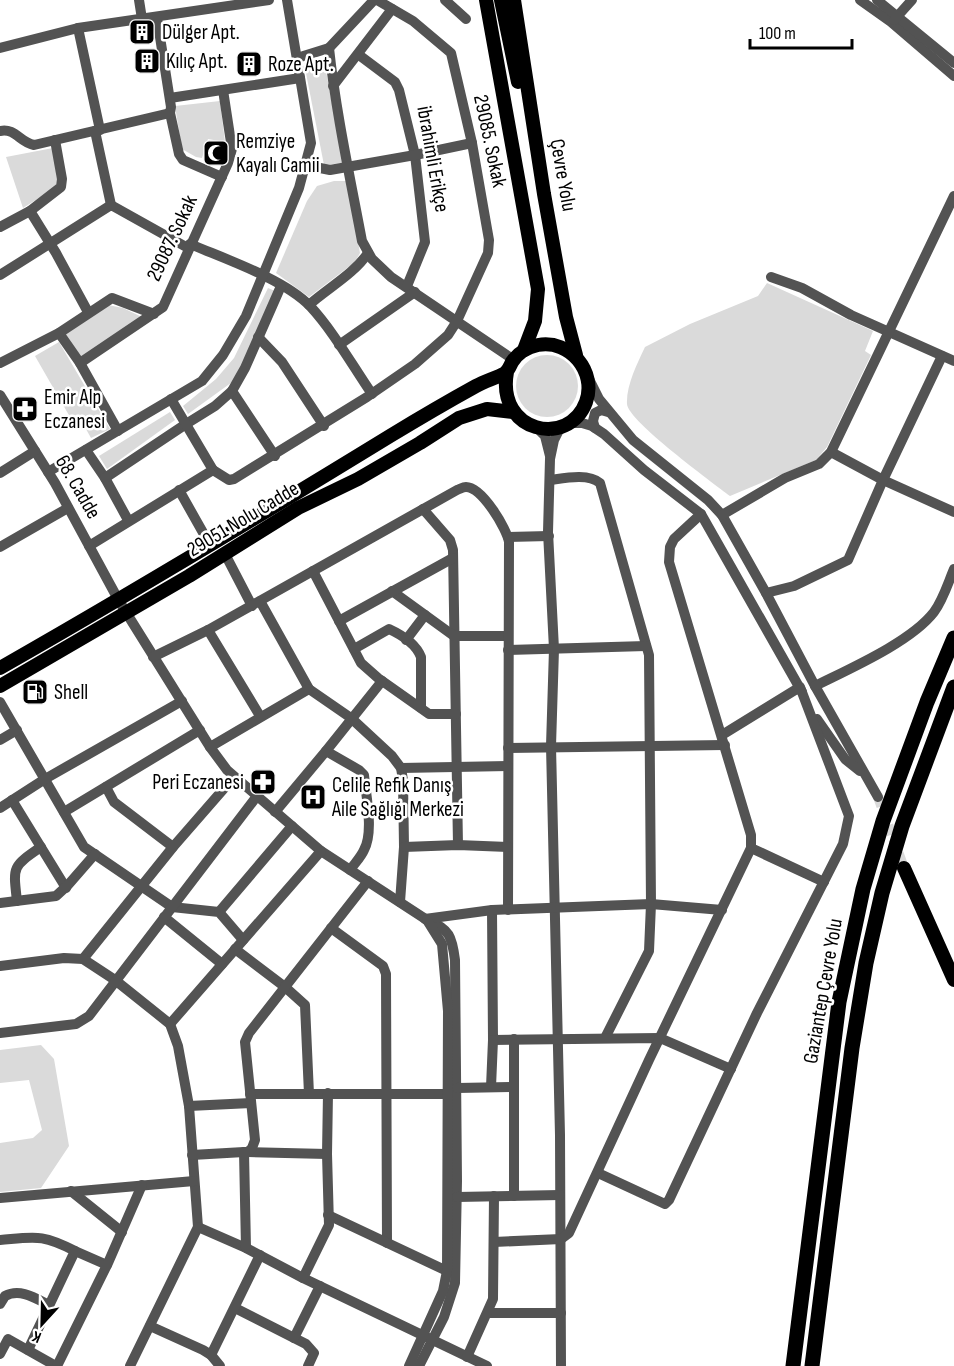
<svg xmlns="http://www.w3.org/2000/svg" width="954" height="1366" font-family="'Sofia Sans Condensed',sans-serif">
<rect width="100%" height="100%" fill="#fff"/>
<g fill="#dadada">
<path d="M324,60L343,163L324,165L304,63Z"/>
<path d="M220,101L225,142L208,139L202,158L196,157L182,149L175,106Z"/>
<path d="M53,148L58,186L23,208L6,157Z"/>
<path d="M334,181H347L360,253L355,262L309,297L276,273L307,201L317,186Z"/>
<path d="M767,283L873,331L865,351L871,355L827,447L816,460L730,496C713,483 628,421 627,404C626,386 637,364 645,347L690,324L758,296Z"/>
<path d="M268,288L275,291L235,380L188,414L183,406L216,379L234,358Z"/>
<path d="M108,305L123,308L142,317L82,357L64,334Z"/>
<path d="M59,342L110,429L91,438L81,420L74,424L35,356Z"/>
<circle cx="547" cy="386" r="31"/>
<path d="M170,412L175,420L107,469L99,456Z"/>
<path d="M41,1045L54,1059L69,1146L41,1188L0,1192V1143L33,1138L42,1130L29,1080L0,1083V1050Z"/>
</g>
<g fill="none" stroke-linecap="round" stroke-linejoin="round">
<path stroke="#d9d9d9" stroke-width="10" stroke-dasharray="10 5" stroke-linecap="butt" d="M878,797L904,868"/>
<g stroke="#535353" stroke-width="10">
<path d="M139,0L142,19"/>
<path d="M445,0L466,19"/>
<path d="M860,0L891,22L954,76"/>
<path d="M877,0L954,63"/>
<path d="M157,18L171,107L170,113L179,154L183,160L222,177"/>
<path d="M894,20L912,0"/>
<path d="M78,28L100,130"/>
<path d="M0,48L78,28L269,0"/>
<path d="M329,48C336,113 350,177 362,241L372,259L391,277L514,360"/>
<path d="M359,55L395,82L399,90L415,155L425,242L407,286"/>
<path d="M297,58L329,48L374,0"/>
<path d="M333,86L392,9"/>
<path d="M170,98L300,78"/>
<path d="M0,131C16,128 19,142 34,145L170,113"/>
<path d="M95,131L111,205"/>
<path d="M305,165L330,170L415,155L472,143"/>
<path d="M30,211L56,253L88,312"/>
<path d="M0,227L30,211L61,187L62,179L55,140"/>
<path d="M190,244C225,259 284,279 310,306C334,332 352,365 372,394"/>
<path d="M0,275L111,205L188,248"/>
<path d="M771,277L802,288L851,315L954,361"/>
<path d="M309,305C328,288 354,274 368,253"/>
<path d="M59,333L80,363L118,431"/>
<path d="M258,337L282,362L324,426"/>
<path d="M339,345L415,292"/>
<path d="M0,363L59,333L112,298L154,314"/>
<path d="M80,363L163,307L228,163L232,149L223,90"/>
<path d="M589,379L599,399L633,440L708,500L722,515L766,593L815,686L878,797"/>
<path d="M232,391L275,456"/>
<path d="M0,395L55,483L119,601L210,747L227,770L321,851L427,920C450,929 452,937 455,960L457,1181L455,1283L444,1317L419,1366"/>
<path d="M569,423H582L592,426L604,434L644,470L701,514L802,692"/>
<path d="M561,426L554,440L550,459L548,532L554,649L551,746L560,1135L561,1366"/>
<path d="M536,427L545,436L550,456"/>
<path d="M595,428L593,421L595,413L601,410L608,412"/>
<path d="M86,450L105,478L128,520"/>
<path d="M831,452L883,480L954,512"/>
<path d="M213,470L229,480L234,479L367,397L415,364L448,335L457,321L488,253L489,240L472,143L451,53L413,21L377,0"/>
<path d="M48,472L202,381L223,355L246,316L299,188L311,143L287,0"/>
<path d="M0,473L35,451"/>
<path d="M105,478L186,424L215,406L232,391L245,368L281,286"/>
<path d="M550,480C565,478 588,473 600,483L649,655L651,904L649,951L605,1038"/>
<path d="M179,490L210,545"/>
<path d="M423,509L450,540L453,550L458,845"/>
<path d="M722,515L785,478L819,464L831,452L954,196"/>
<path d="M508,537L549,536"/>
<path d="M89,546L213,470L171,399"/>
<path d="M0,547L68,508"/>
<path d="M225,554L252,606"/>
<path d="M313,571L361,663L378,678L429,714H456"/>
<path d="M392,591L454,636H508"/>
<path d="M766,593L794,586L848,560L883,480L942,356"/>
<path d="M260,601L309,689L351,718L392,756L401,768L403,780L404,847L400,902"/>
<path d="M339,621L453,558"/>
<path d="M208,630L260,716"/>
<path d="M406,640L425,615"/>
<path d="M354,649L389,629C402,635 416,644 421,657V708"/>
<path d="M508,650L646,646"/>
<path d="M153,657L208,630L457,490C460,489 463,487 466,487C482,487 507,529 509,542L508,910"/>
<path d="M815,686C849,669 911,642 934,612C943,600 948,583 954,569"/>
<path d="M0,702L84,847L172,907L219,912L243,940"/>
<path d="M817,719L845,759L860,771"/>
<path d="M0,740L17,730"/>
<path d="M210,747L309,689"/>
<path d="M508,748L725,745"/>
<path d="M326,751L359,770L364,775C366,796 374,832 364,850C361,857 355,863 350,870"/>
<path d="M401,768L508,766"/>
<path d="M106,787L114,802L173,847"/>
<path d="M12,800L66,888"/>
<path d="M0,808L45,779L182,701"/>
<path d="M64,812L200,730"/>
<path d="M275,812L326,751L382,681"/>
<path d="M404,847L458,845L508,847"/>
<path d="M751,848L824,882"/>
<path d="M17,901C13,866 12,867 41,847"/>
<path d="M0,903L56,896L68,885L95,854"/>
<path d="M492,910L493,1040L660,1038L731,1069"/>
<path d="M219,912L292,826"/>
<path d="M164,917L222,964"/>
<path d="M425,919L492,910L651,904L722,910"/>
<path d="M331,928L383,966L386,974L387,1243"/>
<path d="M235,949L285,987L305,1005L309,1094"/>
<path d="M83,959L173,847L234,777"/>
<path d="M0,966L64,958L83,959L115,980L170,1024L178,1046L189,1106L198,1227L130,1366"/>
<path d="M170,1024L321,851"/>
<path d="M0,1033L76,1024L89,1016L257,796"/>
<path d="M491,1087L493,1040"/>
<path d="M457,1088L514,1087"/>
<path d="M250,1094H448"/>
<path d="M189,1106L251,1103"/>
<path d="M248,1152L327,1154"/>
<path d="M192,1155L244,1152"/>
<path d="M598,1173L665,1204L669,1200L757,1013L843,844L849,816L800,687L722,735"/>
<path d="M71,1191L122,1232"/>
<path d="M514,1196V1039"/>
<path d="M457,1197L560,1195"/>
<path d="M0,1198L194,1181"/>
<path d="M328,1215L447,1271"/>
<path d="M198,1227L246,1248L303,1278L487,1366"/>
<path d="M0,1240C36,1237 42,1234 75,1251L28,1350"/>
<path d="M494,1242L561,1239L569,1233L649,1060L751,848V835L669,562L670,547L674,539L701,514"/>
<path d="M246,1248L244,1152H248L252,1148L255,1140L245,1042L249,1033L368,881"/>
<path d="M75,1251L107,1265"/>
<path d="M303,1278L329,1225L327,1154L328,1093"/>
<path d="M0,1304L5,1296C20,1288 35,1298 49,1305"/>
<path d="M235,1308L306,1344L314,1353L308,1366"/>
<path d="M488,1313H561"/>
<path d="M150,1326L203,1350L211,1355L220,1366"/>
<path d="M294,1338L320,1286"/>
<path d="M0,1354L8,1339L56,1366"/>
<path d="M211,1355L260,1255"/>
<path d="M467,1357L493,1299L494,1196"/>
<path d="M57,1366L108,1263L142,1185"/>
<path d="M409,1366L443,1291L447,1271L448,1011L442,944L427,920"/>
</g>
<g stroke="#000" stroke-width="14">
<path d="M486,0L538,289L535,321L524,350"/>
<path d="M501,0L518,82"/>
<path d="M514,0L544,194L566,317L576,355"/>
<path d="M0,668C132,593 261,515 390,436C418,419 447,402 476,386C485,381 496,378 505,373C509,370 510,366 512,362C518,353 528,347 538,345C570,339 597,372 586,402C569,448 496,433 507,372"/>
<path d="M0,686L189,576L298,508L358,479L420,443L459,418L487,409L513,412"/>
<path d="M904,868L954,980"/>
</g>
<g stroke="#000" stroke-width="15">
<path d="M793,1366L839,1002L863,889L883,821L927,702L954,638"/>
<path d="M812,1366L852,1048L866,963L882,893L902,826L954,687"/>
</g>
</g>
<defs>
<g id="building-square" transform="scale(1.35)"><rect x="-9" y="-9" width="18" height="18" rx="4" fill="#000" stroke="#fff"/><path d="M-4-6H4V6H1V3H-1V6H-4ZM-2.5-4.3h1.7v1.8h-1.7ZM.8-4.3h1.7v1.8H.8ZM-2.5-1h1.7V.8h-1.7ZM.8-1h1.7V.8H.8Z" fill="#fff"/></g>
<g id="mosque-square" transform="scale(1.35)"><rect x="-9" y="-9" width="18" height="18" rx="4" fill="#000" stroke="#fff"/><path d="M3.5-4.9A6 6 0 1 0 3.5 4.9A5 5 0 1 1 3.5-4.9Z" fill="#fff"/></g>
<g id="pharmacy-square" transform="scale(1.35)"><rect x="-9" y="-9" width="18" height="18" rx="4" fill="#000" stroke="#fff"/><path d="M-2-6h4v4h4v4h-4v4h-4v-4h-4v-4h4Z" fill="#fff"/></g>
<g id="fuel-square" transform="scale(1.35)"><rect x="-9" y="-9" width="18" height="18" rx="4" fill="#000" stroke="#fff"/><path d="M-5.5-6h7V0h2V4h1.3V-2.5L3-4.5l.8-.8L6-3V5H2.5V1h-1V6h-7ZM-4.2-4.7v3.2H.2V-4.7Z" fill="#fff"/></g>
<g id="hospital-square" transform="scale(1.35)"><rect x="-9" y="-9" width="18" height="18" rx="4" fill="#000" stroke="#fff"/><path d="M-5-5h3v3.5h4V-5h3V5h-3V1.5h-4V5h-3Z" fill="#fff"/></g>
</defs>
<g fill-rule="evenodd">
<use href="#building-square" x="142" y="32"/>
<use href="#building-square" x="147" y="61"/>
<use href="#building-square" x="249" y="64"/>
<use href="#mosque-square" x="216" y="153"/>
<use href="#pharmacy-square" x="25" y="409"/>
<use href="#fuel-square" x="35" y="692"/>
<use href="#pharmacy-square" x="263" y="782"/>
<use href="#hospital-square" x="313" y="797"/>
</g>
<g text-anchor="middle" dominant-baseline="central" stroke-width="5" stroke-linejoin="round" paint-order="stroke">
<g font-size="21" fill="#000" stroke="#fff" text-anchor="start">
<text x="162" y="32">Dülger Apt.</text>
<text x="166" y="61">Kılıç Apt.</text>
<text x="268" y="64">Roze Apt.</text>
<text x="236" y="141">Remziye<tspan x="236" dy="24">Kayalı Camii</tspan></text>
<text x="44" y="397">Emir Alp<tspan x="44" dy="24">Eczanesi</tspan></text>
<text x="54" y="692">Shell</text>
<text x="244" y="782" text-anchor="end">Peri Eczanesi</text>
<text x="332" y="785">Celile Refik Danış<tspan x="332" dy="24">Aile Sağlığı Merkezi</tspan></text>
</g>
<g font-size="21" fill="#000" stroke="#fff">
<text transform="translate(490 141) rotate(78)">29085. Sokak</text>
<text transform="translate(433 159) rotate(80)">ibrahimli Erikçe</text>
<text transform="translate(563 175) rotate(80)">Çevre Yolu</text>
<text transform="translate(172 238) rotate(-65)">29087. Sokak</text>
<text transform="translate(78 487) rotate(60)">68. Cadde</text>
<text transform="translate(243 519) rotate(-31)">29051 Nolu Cadde</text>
<text transform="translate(823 991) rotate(-80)">Gaziantep Çevre Yolu</text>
</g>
</g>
<g transform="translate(42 1324) rotate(202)" stroke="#ffffff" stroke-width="4.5" paint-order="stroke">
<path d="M0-4.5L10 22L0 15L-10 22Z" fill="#000000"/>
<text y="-9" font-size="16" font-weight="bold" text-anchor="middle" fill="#000000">K</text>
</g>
<path d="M750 39v9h102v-9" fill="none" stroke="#000000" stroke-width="3"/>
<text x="759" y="39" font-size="18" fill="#000000" stroke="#ffffff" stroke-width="4.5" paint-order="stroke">100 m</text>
</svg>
